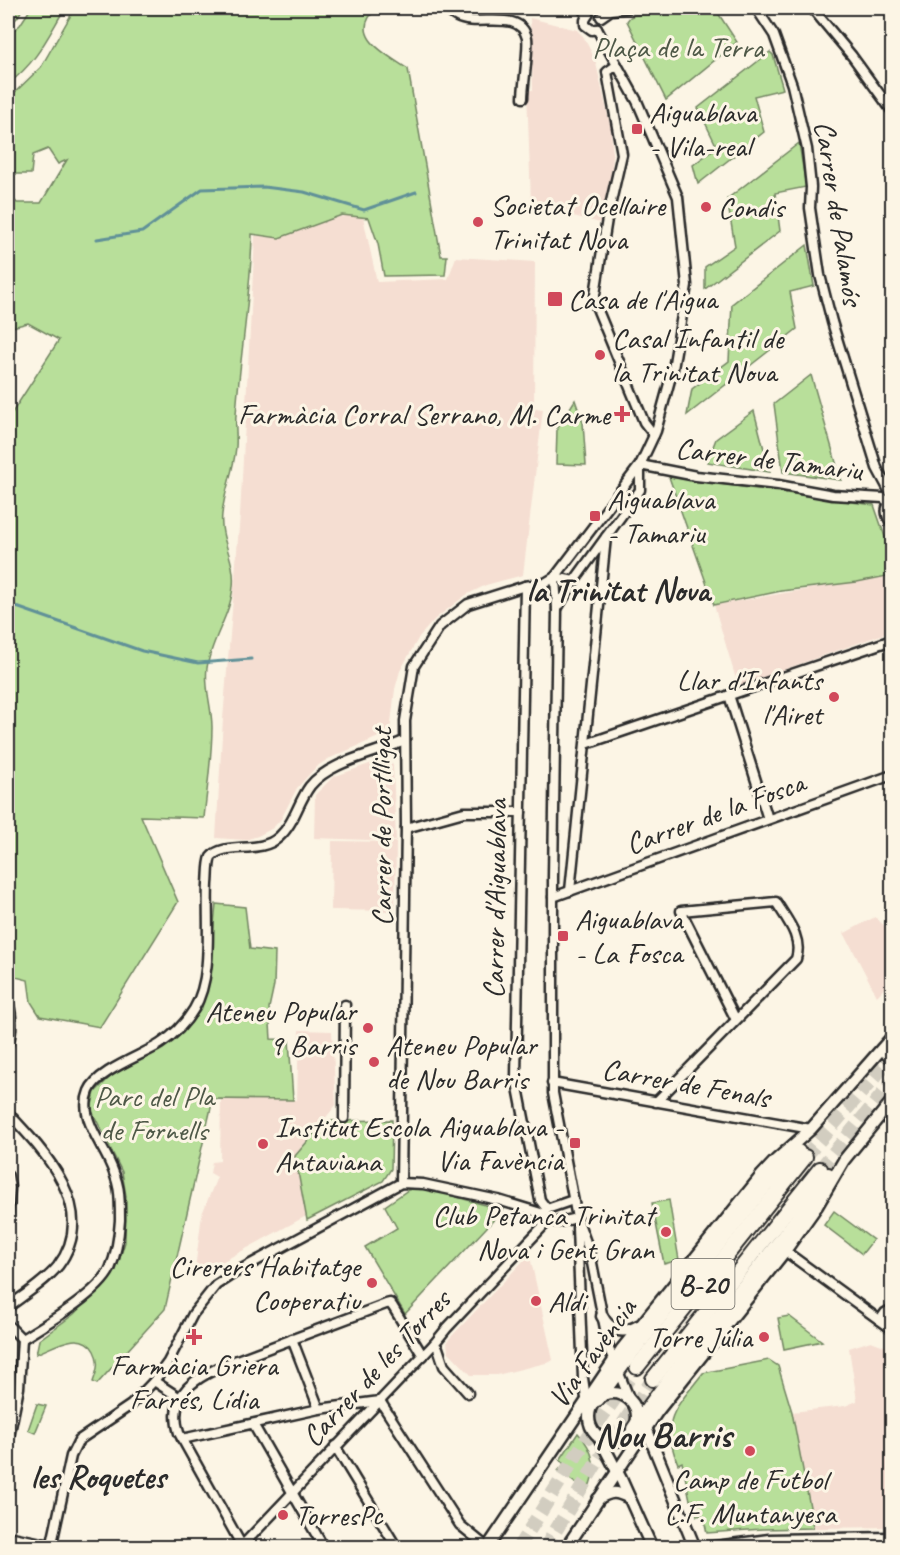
<svg xmlns="http://www.w3.org/2000/svg" width="900" height="1555" font-family="Caveat,sans-serif">
<rect width="100%" height="100%" fill="#fcf5e5"/>
<filter id="ink" filterUnits="userSpaceOnUse"><feTurbulence type="fractalNoise" baseFrequency=".0167" numOctaves="2"/><feDisplacementMap in="SourceGraphic" scale="12" xChannelSelector="R" yChannelSelector="G"/><feConvolveMatrix kernelMatrix="1 2 1 2 8 2 1 2 1" color-interpolation-filters="sRGB"/></filter>
<g filter="url(#ink)">
<g fill="#f5ded2">
<path d="M530,18L577,30L583,36L595,59L611,128L613,157L609,191L600,223L547,209V203H531L527,90H533Z"/>
<path d="M362,212L377,282L448,279L456,257L535,262L534,408L543,409L523,575L486,585L466,595L435,619L419,637L400,671L395,689L390,732L328,759L316,767L297,788L281,819L273,828L258,836L245,840L216,838L223,719L240,515L255,236Z"/>
<path d="M892,575V631L738,686L714,605Z"/>
<path d="M386,758L393,765L396,841L314,838L315,795L333,777Z"/>
<path d="M332,841L396,842L395,911L331,910Z"/>
<path d="M875,917L892,933V980L877,996L843,931L845,933Z"/>
<path d="M299,1030L332,1031L336,1105L295,1156L306,1216L200,1274L195,1269L202,1214L217,1177L210,1173L212,1162L220,1161L221,1099L297,1100Z"/>
<path d="M529,1258L531,1261L553,1360L550,1362L497,1375H471L448,1351L447,1341L525,1259Z"/>
<path d="M871,1341L892,1349V1527L813,1528L811,1512L792,1412L845,1406L857,1401L849,1348Z"/>
</g>
<g fill="#b8df9a" stroke="#728562" stroke-width="1.5">
<path d="M8,8H23L17,18L8,26Z"/>
<path d="M31,8H65C47,38 37,62 8,84V35L20,25Z"/>
<path d="M75,8H377C346,36 388,55 408,69L441,256H447L445,275L384,276L378,244L369,218L342,215L279,238L252,234C251,295 240,354 236,415C235,426 237,437 236,447C234,470 224,492 222,514C219,539 236,560 233,586C231,615 211,639 207,668C204,687 212,707 212,727C212,757 207,788 204,818L141,816L178,902L100,1027L40,1016L31,1002L28,980L8,975V419L59,340L28,323L8,328V193L17,203H41L67,160L58,164L48,149L33,155L31,174H15L8,185V99L41,67Z"/>
<path d="M716,10L737,42L666,100L627,21L630,17L635,15Z"/>
<path d="M770,52L773,55L783,89L754,96L764,132L698,184L693,165L717,147L698,108Z"/>
<path d="M799,143L806,187L775,193L780,231L705,289V267L735,246L727,199Z"/>
<path d="M807,245L814,286L790,292L797,329L687,415L692,389L729,361L732,304Z"/>
<path d="M811,375L841,480L783,472L774,404Z"/>
<path d="M575,400L583,423L586,465L556,464L557,429Z"/>
<path d="M754,411L770,472L707,462L716,439Z"/>
<path d="M669,477L874,505L892,557V575L857,582L781,591L714,605Z"/>
<path d="M216,904L245,907L250,949L275,952L274,985L269,1008L271,1039L289,1040L293,1100L213,1099L165,1309L97,1384L93,1382C97,1371 100,1362 94,1351C81,1328 54,1347 36,1354L39,1340L74,1314L116,1270L125,1242L126,1196L122,1172L91,1109L95,1092L111,1076L167,1045L183,1033L202,1008L209,974Z"/>
<path d="M392,1120L391,1169L383,1181L307,1220L295,1156L325,1121Z"/>
<path d="M421,1187L503,1210L405,1314L365,1247L397,1228L385,1206L408,1190Z"/>
<path d="M669,1200L679,1260L664,1264L652,1203Z"/>
<path d="M834,1211L873,1240L862,1254L824,1225Z"/>
<path d="M789,1316L822,1341L784,1349L778,1318Z"/>
<path d="M769,1360L778,1366L792,1412L811,1512L813,1528L762,1529L707,1533L703,1515L697,1516L694,1500H690L682,1462L678,1464C659,1419 676,1408 703,1373Z"/>
<path d="M37,1404L46,1406L35,1433L28,1430Z"/>
<path d="M578,1433C594,1450 598,1470 587,1491L558,1471L564,1464L560,1460Z"/>
</g>
<g fill="none" stroke-linecap="round" stroke-linejoin="round">
<g stroke="#619198" stroke-width="3">
<path d="M97,239L142,232L202,189L264,187L304,192L364,210L416,192"/>
<path d="M8,604L142,651L198,663L251,659"/>
</g>
<g stroke="#d2cdc0" stroke-width="14" stroke-dasharray="14 7" stroke-linecap="butt">
<path d="M805,1157L892,1057"/>
<path d="M820,1169L892,1083"/>
<path d="M518,1548L588,1437L637,1367"/>
<path d="M545,1548L596,1464L653,1379"/>
</g>
<g stroke="#2b2b2b" stroke-width="13">
<g id="minor">
<path d="M447,8C449,11 453,15 457,17C477,28 520,8 527,38C529,47 523,86 523,98"/>
<path d="M581,8L588,15"/>
<path d="M756,8L774,35L792,85L807,149L811,187L810,208L820,275L832,322L877,468L892,496"/>
<path d="M812,8L852,56L892,111"/>
<path d="M588,15L585,20V25L592,30L597,29"/>
<path d="M601,17L611,10L628,8"/>
<path d="M597,29L637,101L678,197L687,285L673,369L656,431L640,465L555,577L557,609L553,877V1093L577,1218L590,1253L609,1349L630,1400"/>
<path d="M617,65L607,72L622,154L607,219L594,301L644,422L654,435"/>
<path d="M640,465L696,476L778,485L833,495L883,498L890,503"/>
<path d="M892,501C884,508 886,516 892,524"/>
<path d="M525,586L516,1077L540,1200L547,1209"/>
<path d="M557,609L574,581L640,490V466"/>
<path d="M729,695L768,819"/>
<path d="M586,744L892,640"/>
<path d="M406,828L464,812H521"/>
<path d="M570,891L606,537"/>
<path d="M553,897L892,775"/>
<path d="M8,1001C12,1015 13,1030 8,1044"/>
<path d="M881,1050L892,1060"/>
<path d="M552,1083L811,1129"/>
<path d="M656,1102L796,959C803,938 787,920 776,902L681,911L736,1020"/>
<path d="M8,1113C45,1152 100,1210 58,1266C45,1282 24,1295 8,1307"/>
<path d="M344,1118L345,1005"/>
<path d="M8,1176L10,1188L8,1214"/>
<path d="M401,1183L406,825L405,721L414,666L440,626L468,604L525,586L545,583L555,577L574,581"/>
<path d="M544,1214L547,1209L573,1200"/>
<path d="M548,1221L559,1222L577,1218"/>
<path d="M577,1228L583,1378L589,1419"/>
<path d="M785,1251L892,1329"/>
<path d="M880,1320L885,1313L892,1309"/>
<path d="M8,1325L22,1339L19,1388L8,1442"/>
<path d="M22,1339C46,1324 98,1294 110,1269C117,1253 119,1237 120,1220C120,1193 120,1184 108,1159C98,1138 79,1115 89,1091C97,1071 141,1056 160,1044C174,1035 185,1024 194,1009C214,976 206,921 208,884C209,875 208,865 211,857C224,841 260,855 279,837C294,824 298,802 310,786C330,761 375,754 404,741"/>
<path d="M292,1339L319,1409"/>
<path d="M434,1344L438,1348L444,1366L468,1393"/>
<path d="M154,1381L180,1398"/>
<path d="M253,1424L324,1548"/>
<path d="M182,1439L319,1409L380,1401L460,1525L487,1547"/>
<path d="M335,1446L397,1548"/>
<path d="M8,1536L66,1548"/>
<path d="M873,1538L874,1548"/>
<path d="M242,1546L179,1433C166,1392 198,1377 229,1363L386,1304L390,1303L393,1307L423,1356"/>
<path d="M51,1548L71,1456L79,1440L131,1405L154,1381L168,1362L193,1314L216,1285L236,1272L401,1183L423,1184L498,1200L544,1214"/>
<path d="M240,1548L434,1344L447,1328L548,1221"/>
<path d="M700,1548L769,1539L892,1537"/>
</g>
</g>
<g stroke="#2b2b2b" stroke-width="15">
<g id="tertiary">
<path d="M602,1316C610,1332 624,1334 638,1326"/>
<circle cx="613" cy="1417" r="24"/>
<path d="M644,1423L695,1548"/>
<path d="M599,1437L621,1479L652,1548"/>
<path d="M598,1499C611,1491 616,1491 629,1498"/>
<path d="M487,1548L621,1350L762,1175L776,1160L811,1129L892,1037"/>
<path d="M566,1548L657,1412L785,1251L817,1206L844,1160L892,1101"/>
</g>
</g>
<g stroke="#2b2b2b" stroke-width="18">
<g id="trunk">
<path d="M637,1367L805,1157"/>
<path d="M653,1379L820,1169"/>
<path d="M597,1399L630,1354L767,1183L798,1152"/>
<path d="M634,1429C693,1341 769,1265 828,1175"/>
</g>
</g>
<use href="#minor" stroke="#fcf5e5" stroke-width="8"/>
<use href="#tertiary" stroke="#fcf5e5" stroke-width="10"/>
<use href="#trunk" stroke="#fcf5e5" stroke-width="14"/>
</g>
</g>
<g fill="#d1495b" stroke="#fcf5e5" stroke-width="2">
<rect x="631" y="123" width="12" height="12" rx="3"/>
<circle cx="706" cy="207" r="6"/>
<circle cx="478" cy="222" r="6"/>
<rect x="547" y="291" width="16" height="16" rx="3"/>
<circle cx="600" cy="355" r="6"/>
<path d="M619 405h6v6h6v6h-6v6h-6v-6h-6v-6h6z"/>
<rect x="589" y="510" width="12" height="12" rx="3"/>
<circle cx="834" cy="697" r="6"/>
<rect x="557" y="930" width="12" height="12" rx="3"/>
<circle cx="368" cy="1028" r="6"/>
<circle cx="374" cy="1062" r="6"/>
<rect x="569" y="1137" width="12" height="12" rx="3"/>
<circle cx="263" cy="1144" r="6"/>
<circle cx="666" cy="1232" r="6"/>
<circle cx="372" cy="1283" r="6"/>
<circle cx="536" cy="1301" r="6"/>
<path d="M191 1328h6v6h6v6h-6v6h-6v-6h-6v-6h6z"/>
<circle cx="764" cy="1337" r="6"/>
<circle cx="750" cy="1451" r="6"/>
<circle cx="283" cy="1515" r="6"/>
</g>
<g text-anchor="middle" dominant-baseline="central" stroke-width="6" stroke-linejoin="round" paint-order="stroke">
<rect fill="#fcf5e5" stroke="#6a6863" stroke-width="1.5" x="671.5" y="1259" width="63" height="50" rx="4.5"/>
<g font-size="28" font-weight="bold" fill="#2b2b2b">
<text x="703" y="1284">B-20</text>
</g>
<g font-size="30" fill="#4e5847" stroke="#fcf5e5">
<text x="678" y="47">Plaça de la Terra</text>
<text x="154" y="1096">Parc del Pla<tspan x="154" dy="34">de Fornells</tspan></text>
</g>
<g font-size="30" fill="#2b2b2b" stroke="#fcf5e5" text-anchor="start">
<text x="649" y="112">Aiguablava<tspan x="649" dy="34">- Vila-real</tspan></text>
<text x="490" y="205">Societat Ocellaire<tspan x="490" dy="34">Trinitat Nova</tspan></text>
<text x="718" y="207">Condis</text>
<text x="568" y="299">Casa de l'Aigua</text>
<text x="612" y="338">Casal Infantil de<tspan x="612" dy="34">la Trinitat Nova</tspan></text>
<text x="610" y="414" text-anchor="end">Farmàcia Corral Serrano, M. Carme</text>
<text x="607" y="499">Aiguablava<tspan x="607" dy="34">- Tamariu</tspan></text>
<text x="822" y="680" text-anchor="end">Llar d'Infants<tspan x="822" dy="34">l'Airet</tspan></text>
<text x="575" y="919">Aiguablava<tspan x="575" dy="34">- La Fosca</tspan></text>
<text x="356" y="1011" text-anchor="end">Ateneu Popular<tspan x="356" dy="34">9 Barris</tspan></text>
<text x="386" y="1045">Ateneu Popular<tspan x="386" dy="34">de Nou Barris</tspan></text>
<text x="563" y="1126" text-anchor="end">Aiguablava -<tspan x="563" dy="34">Via Favència</tspan></text>
<text x="275" y="1127">Institut Escola<tspan x="275" dy="34">Antaviana</tspan></text>
<text x="654" y="1215" text-anchor="end">Club Petanca Trinitat<tspan x="654" dy="34">Nova i Gent Gran</tspan></text>
<text x="360" y="1266" text-anchor="end">Cirerers Habitatge<tspan x="360" dy="34">Cooperatiu</tspan></text>
<text x="548" y="1301">Aldi</text>
<text x="752" y="1337" text-anchor="end">Torre Júlia</text>
<text x="194" y="1365" text-anchor="middle">Farmàcia Griera<tspan x="194" dy="34">Farrés, Lídia</tspan></text>
<text x="750" y="1479" text-anchor="middle">Camp de Futbol<tspan x="750" dy="34">C.F. Muntanyesa</tspan></text>
<text x="295" y="1515">TorresPc</text>
</g>
<g font-size="30" fill="#2b2b2b" stroke="#fcf5e5">
<text transform="translate(839 213) rotate(81)">Carrer de Palamós</text>
<text transform="translate(769 459) rotate(7)">Carrer de Tamariu</text>
<text transform="translate(715 813) rotate(-20)">Carrer de la Fosca</text>
<text transform="translate(381 827) rotate(-90)">Carrer de Portlligat</text>
<text transform="translate(495 899) rotate(-89)">Carrer d'Aiguablava</text>
<text transform="translate(686 1083) rotate(10)">Carrer de Fenals</text>
<text transform="translate(592 1353) rotate(-54)">Via Favència</text>
<text transform="translate(376 1368) rotate(-47)">Carrer de les Torres</text>
</g>
<g font-size="33" font-weight="bold" fill="#2b2b2b" stroke="#fcf5e5">
<text x="618" y="590">la Trinitat Nova</text>
<text x="98" y="1477">les Roquetes</text>
</g>
<g font-size="36" font-weight="bold" fill="#2b2b2b" stroke="#fcf5e5">
<text x="663" y="1435">Nou Barris</text>
</g>
</g>
<rect width="900" height="1555" fill="none" stroke="#fcf5e5" stroke-width="30"/>
<rect x="15" y="15" width="870" height="1525" fill="none" stroke="#2b2b2b" stroke-width="2" filter="url(#ink)"/>
</svg>
